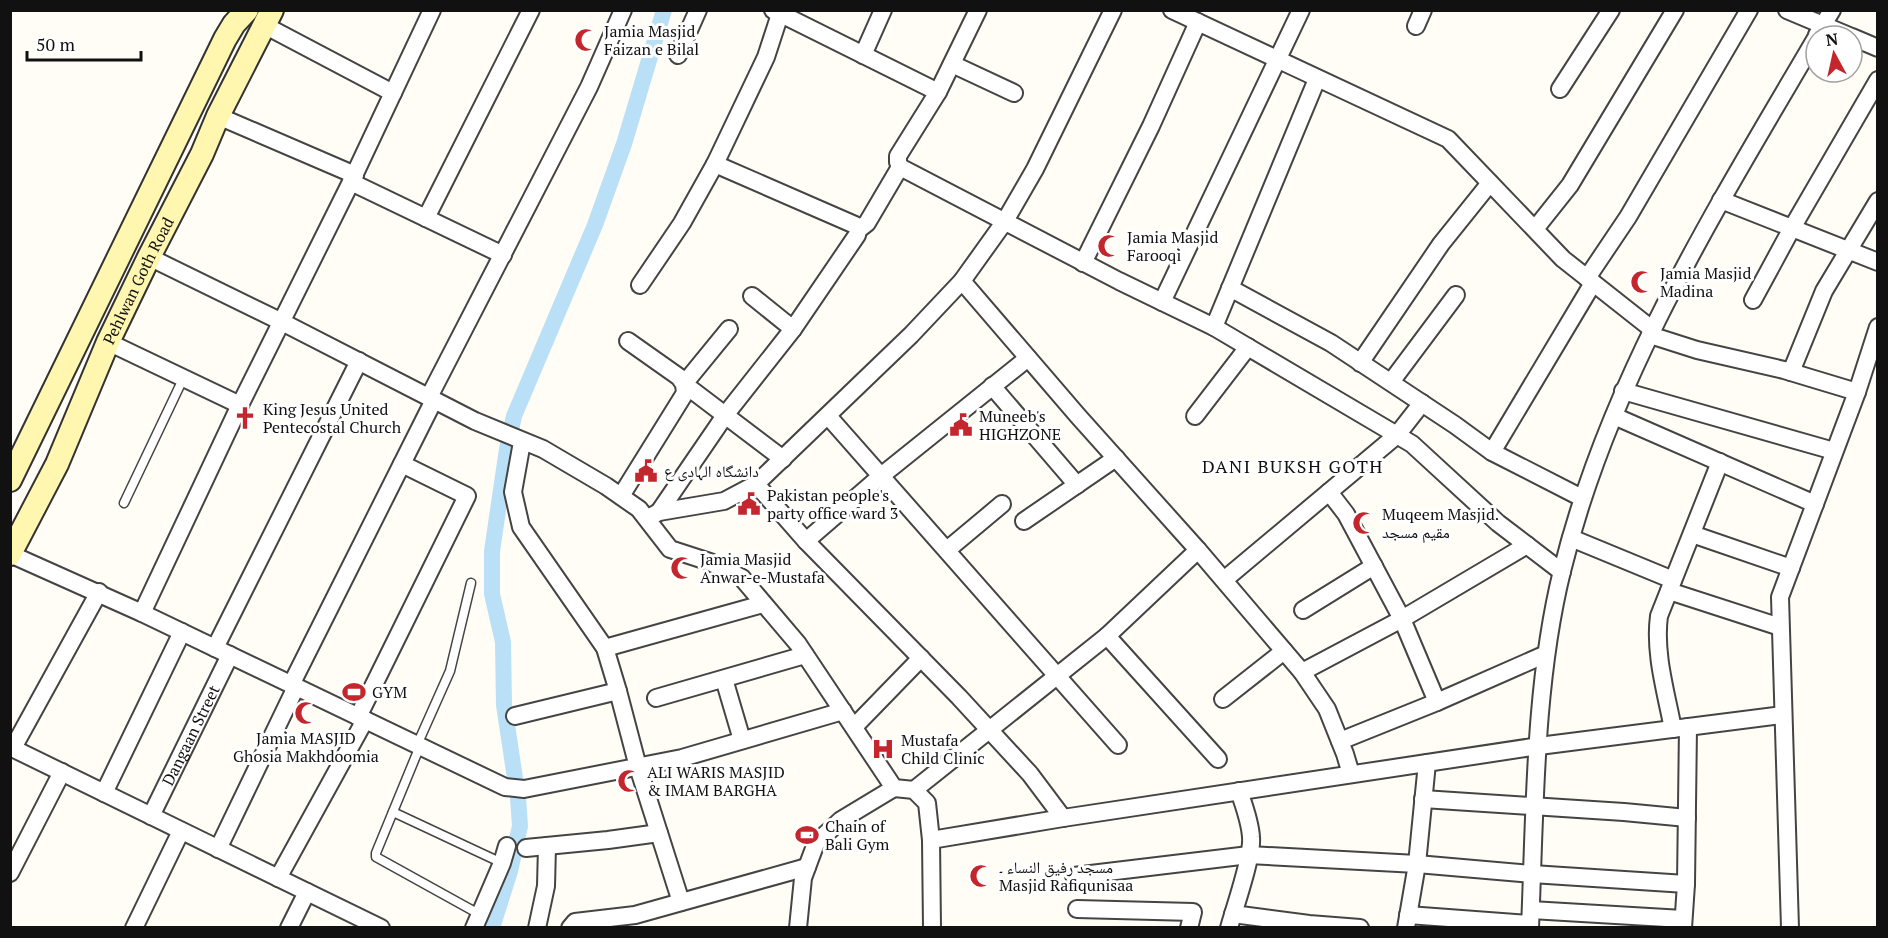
<svg xmlns="http://www.w3.org/2000/svg" width="1888" height="938" font-family="'PT Serif','Noto Naskh Arabic',serif">
<rect width="100%" height="100%" fill="#fffdf5"/>
<g fill="none" stroke-linecap="round" stroke-linejoin="round">
<path stroke="#b9e0f7" stroke-width="16" d="M492,928L510,871L520,826L518,798L504,705L503,642L492,594V551L507,449L514,416L595,225L624,144L664,10"/>
<g stroke="#444" stroke-width="11">
<g id="service">
<path d="M124,503L183,379"/>
<path d="M417,745L450,671L471,583"/>
<path d="M420,746L376,853V857L479,914"/>
<path d="M393,812L502,863"/>
</g>
</g>
<g stroke="#444" stroke-width="20">
<g id="minor">
<path d="M773,10L938,92"/>
<path d="M978,10L938,92L898,156V162L900,167L1119,281L1214,327L1412,444L1498,523L1562,572"/>
<path d="M1172,10L1448,139L1563,259L1653,330"/>
<path d="M1787,10L1849,36"/>
<path d="M264,25L393,93"/>
<path d="M1416,26L1423,10"/>
<path d="M1817,35L1832,10"/>
<path d="M1852,37L1878,48"/>
<path d="M678,55L698,10"/>
<path d="M863,55L883,10"/>
<path d="M952,64L1014,93"/>
<path d="M1560,89L1611,10"/>
<path d="M218,116L355,175"/>
<path d="M351,182L503,255"/>
<path d="M1721,200L1878,262"/>
<path d="M426,218L531,10"/>
<path d="M1535,229L1570,185L1675,10"/>
<path d="M858,230L867,223L900,167"/>
<path d="M149,257L282,322L475,421L543,449L606,486L639,509L670,549L710,562L742,578L798,644L894,788L914,790L927,803L931,840L932,928"/>
<path d="M1083,263L1151,126L1198,22"/>
<path d="M1587,278L1628,217L1749,10"/>
<path d="M962,281L1078,416L1198,550L1302,672L1327,709L1345,754L1351,774"/>
<path d="M640,285L682,223L715,164L766,57L780,14"/>
<path d="M1230,288L1331,343L1455,425L1492,452L1582,498"/>
<path d="M752,296L793,329"/>
<path d="M1753,300L1792,228L1878,80"/>
<path d="M1162,302L1301,10"/>
<path d="M1214,327L1317,79"/>
<path d="M729,329L684,384L783,459"/>
<path d="M1650,335L1697,350L1784,370L1857,392"/>
<path d="M108,342L240,405"/>
<path d="M1360,363L1441,244L1490,183"/>
<path d="M1791,372L1824,291L1878,201"/>
<path d="M1391,382L1456,295"/>
<path d="M992,386L1077,485"/>
<path d="M1623,391L1834,451"/>
<path d="M429,397L589,87L623,10"/>
<path d="M828,416L1118,745"/>
<path d="M1195,416L1248,347"/>
<path d="M1614,416L1815,504"/>
<path d="M522,442L513,492L521,527L605,648L618,691L638,767L681,902"/>
<path d="M1492,452L1593,283"/>
<path d="M756,484L806,541L959,697L1030,774L1063,818"/>
<path d="M1329,492L1346,514L1402,619L1437,702"/>
<path d="M621,496L685,393L684,384L679,377L628,341"/>
<path d="M659,512L726,414L793,329L857,235L858,230L855,225L715,164"/>
<path d="M648,518L659,512L724,501L756,484L911,335L962,281L1005,221L1035,169L1113,10"/>
<path d="M1024,521L1116,458"/>
<path d="M1692,534L1791,568"/>
<path d="M1571,538L1673,580"/>
<path d="M806,541L881,476L1028,358"/>
<path d="M947,550L1002,504"/>
<path d="M10,554L142,613L505,787L524,789L682,758L843,711"/>
<path d="M1224,580L1397,435L1422,403"/>
<path d="M1669,591L1780,627"/>
<path d="M1303,610L1374,566"/>
<path d="M142,613L240,405L351,182L432,10"/>
<path d="M1107,636L1218,759"/>
<path d="M215,648L359,361"/>
<path d="M605,648L763,604"/>
<path d="M1302,672L1402,619L1527,545"/>
<path d="M724,679L742,740"/>
<path d="M291,685L434,400"/>
<path d="M656,698L805,655"/>
<path d="M1223,699L1284,651"/>
<path d="M515,716L618,691"/>
<path d="M358,717L467,496L402,464"/>
<path d="M854,727L921,658"/>
<path d="M1673,729C1666,692 1654,653 1659,616L1720,462"/>
<path d="M1340,741L1437,702L1546,654"/>
<path d="M10,747L381,928"/>
<path d="M13,748L99,592"/>
<path d="M914,790L1107,636L1198,550"/>
<path d="M104,793L182,632"/>
<path d="M1423,799L1624,812L1687,818"/>
<path id="s1" d="M151,816L230,655"/>
<path d="M931,840L1063,818L1539,746L1782,715"/>
<path d="M526,848L608,840L659,833"/>
<path d="M218,849L296,687"/>
<path d="M10,873L62,772"/>
<path d="M1074,876L1249,855L1417,864L1532,874L1686,884"/>
<path d="M278,878L365,720"/>
<path d="M1077,909L1193,912L1189,928"/>
<path d="M1531,910L1683,919"/>
<path d="M1233,914L1309,924L1360,928"/>
<path d="M1408,915L1530,924"/>
<path d="M134,928L181,831"/>
<path d="M289,928L307,892"/>
<path d="M474,928L502,863L507,846"/>
<path d="M537,928L546,886L547,846"/>
<path d="M570,928L575,922L635,915L807,867"/>
<path d="M798,928L803,878L816,843L841,820L894,788"/>
<path d="M1229,928C1235,906 1253,856 1251,837C1250,821 1244,806 1239,791"/>
<path d="M1406,928L1417,864L1427,763"/>
<path d="M1530,928C1535,811 1534,684 1562,571C1609,379 1717,207 1816,38"/>
<path d="M1683,928L1686,884L1688,727"/>
<path d="M1790,928L1780,597L1857,392L1878,327"/>
</g>
</g>
<g stroke="#333" stroke-width="26">
<g id="secondary">
<path d="M10,480L225,39L234,24L247,10"/>
<path id="s2" d="M10,554L57,464L108,342L149,257L202,154L218,116L272,10"/>
</g>
</g>
<use href="#service" stroke="#fff" stroke-width="8"/>
<use href="#minor" stroke="#fff" stroke-width="16"/>
<use href="#secondary" stroke="#fff6b0" stroke-width="22"/>
</g>
<defs>
<g id="mosque-bare" transform="scale(1.8)"><path d="M3.5-4.9A6 6 0 1 0 3.5 4.9A5 5 0 1 1 3.5-4.9Z" fill="#c4262e" stroke="#fff" stroke-width="2.5" paint-order="stroke"/></g>
<g id="church-bare" transform="scale(1.8)"><path d="M-1.2-6h2.4v3.5h3.3v2.4h-3.3V6h-2.4V-.1h-3.3v-2.4h3.3Z" fill="#c4262e" stroke="#fff" stroke-width="2.5" paint-order="stroke"/></g>
<g id="civic-bare" transform="scale(1.8)"><path d="M-.6-6.5H3V-4.5H.6V-3L4-1V1h2V6H-6V1h2V-1L-.6-3ZM-1.2 2.5V6h2.4V2.5Z" fill="#c4262e" stroke="#fff" stroke-width="2.5" paint-order="stroke"/></g>
<g id="stadium-bare" transform="scale(1.8)"><path d="M0-5a6.5 5 0 1 0 0 10a6.5 5 0 1 0 0-10ZM-3.5-1.8h7v3.6h-7Z" fill="#c4262e" stroke="#fff" stroke-width="2.5" paint-order="stroke"/></g>
<g id="hospital-bare" transform="scale(1.8)"><path d="M-5-5h3v3.5h4V-5h3V5h-3V1.5h-4V5h-3Z" fill="#c4262e" stroke="#fff" stroke-width="2.5" paint-order="stroke"/></g>
</defs>
<g fill-rule="evenodd">
<use href="#mosque-bare" x="586" y="40"/>
<use href="#mosque-bare" x="1109" y="246"/>
<use href="#mosque-bare" x="1642" y="282"/>
<use href="#church-bare" x="245" y="418"/>
<use href="#civic-bare" x="961" y="425"/>
<use href="#civic-bare" x="646" y="471"/>
<use href="#civic-bare" x="749" y="504"/>
<use href="#mosque-bare" x="1364" y="523"/>
<use href="#mosque-bare" x="682" y="568"/>
<use href="#stadium-bare" x="354" y="692"/>
<use href="#mosque-bare" x="306" y="713"/>
<use href="#hospital-bare" x="883" y="749"/>
<use href="#mosque-bare" x="629" y="781"/>
<use href="#stadium-bare" x="807" y="835"/>
<use href="#mosque-bare" x="981" y="876"/>
</g>
<g text-anchor="middle" dominant-baseline="central" stroke-width="6" stroke-linejoin="round" paint-order="stroke">
<g font-size="16" fill="#111" stroke="#fff" text-anchor="start">
<text x="604" y="31">Jamia Masjid<tspan x="604" dy="18">Faizan e Bilal</tspan></text>
<text x="1127" y="237">Jamia Masjid<tspan x="1127" dy="18">Farooqi</tspan></text>
<text x="1660" y="273">Jamia Masjid<tspan x="1660" dy="18">Madina</tspan></text>
<text x="263" y="409">King Jesus United<tspan x="263" dy="18">Pentecostal Church</tspan></text>
<text x="979" y="416">Muneeb's<tspan x="979" dy="18">HIGHZONE</tspan></text>
<text x="664" y="471">دانشگاہ الہادی ع</text>
<text x="767" y="495">Pakistan people's<tspan x="767" dy="18">party office ward 3</tspan></text>
<text x="1382" y="514">Muqeem Masjid.<tspan x="1382" dy="18">مقیم مسجد</tspan></text>
<text x="700" y="559">Jamia Masjid<tspan x="700" dy="18">Anwar-e-Mustafa</tspan></text>
<text x="372" y="692">GYM</text>
<text x="306" y="738" text-anchor="middle">Jamia MASJID<tspan x="306" dy="18">Ghosia Makhdoomia</tspan></text>
<text x="901" y="740">Mustafa<tspan x="901" dy="18">Child Clinic</tspan></text>
<text x="647" y="772">ALI WARIS MASJID<tspan x="647" dy="18">&amp; IMAM BARGHA</tspan></text>
<text x="825" y="826">Chain of<tspan x="825" dy="18">Bali Gym</tspan></text>
<text x="999" y="867">مسجد رفیق النساء ۔<tspan x="999" dy="18">Masjid Rafiqunisaa</tspan></text>
</g>
<g font-size="16" fill="#111" stroke="#fff">
<text stroke="none"><textPath href="#s2" startOffset="302">Pehlwan Goth Road</textPath></text>
<text stroke="none"><textPath href="#s1" startOffset="90">Dangaan Street</textPath></text>
</g>
<g font-size="18" letter-spacing="1.5" fill="#111" stroke="#fff">
<text x="1293" y="466">DANI BUKSH GOTH</text>
</g>
</g>
<rect width="1888" height="938" fill="none" stroke="#111111" stroke-width="24"/>
<g transform="translate(1834 54) rotate(352)"><circle r="28" fill="#ffffff" stroke="#a0a0a0" stroke-width="1.5"/>
<path d="M0-4.5L10 22L0 15L-10 22Z" fill="#c4262e"/>
<text y="-9" font-size="16" font-weight="bold" text-anchor="middle" fill="#111111">N</text>
</g>
<path d="M27 51v9h114v-9" fill="none" stroke="#111111" stroke-width="3"/>
<text x="36" y="51" font-size="18" fill="#111111" stroke="#ffffff" stroke-width="4.5" paint-order="stroke">50 m</text>
</svg>
